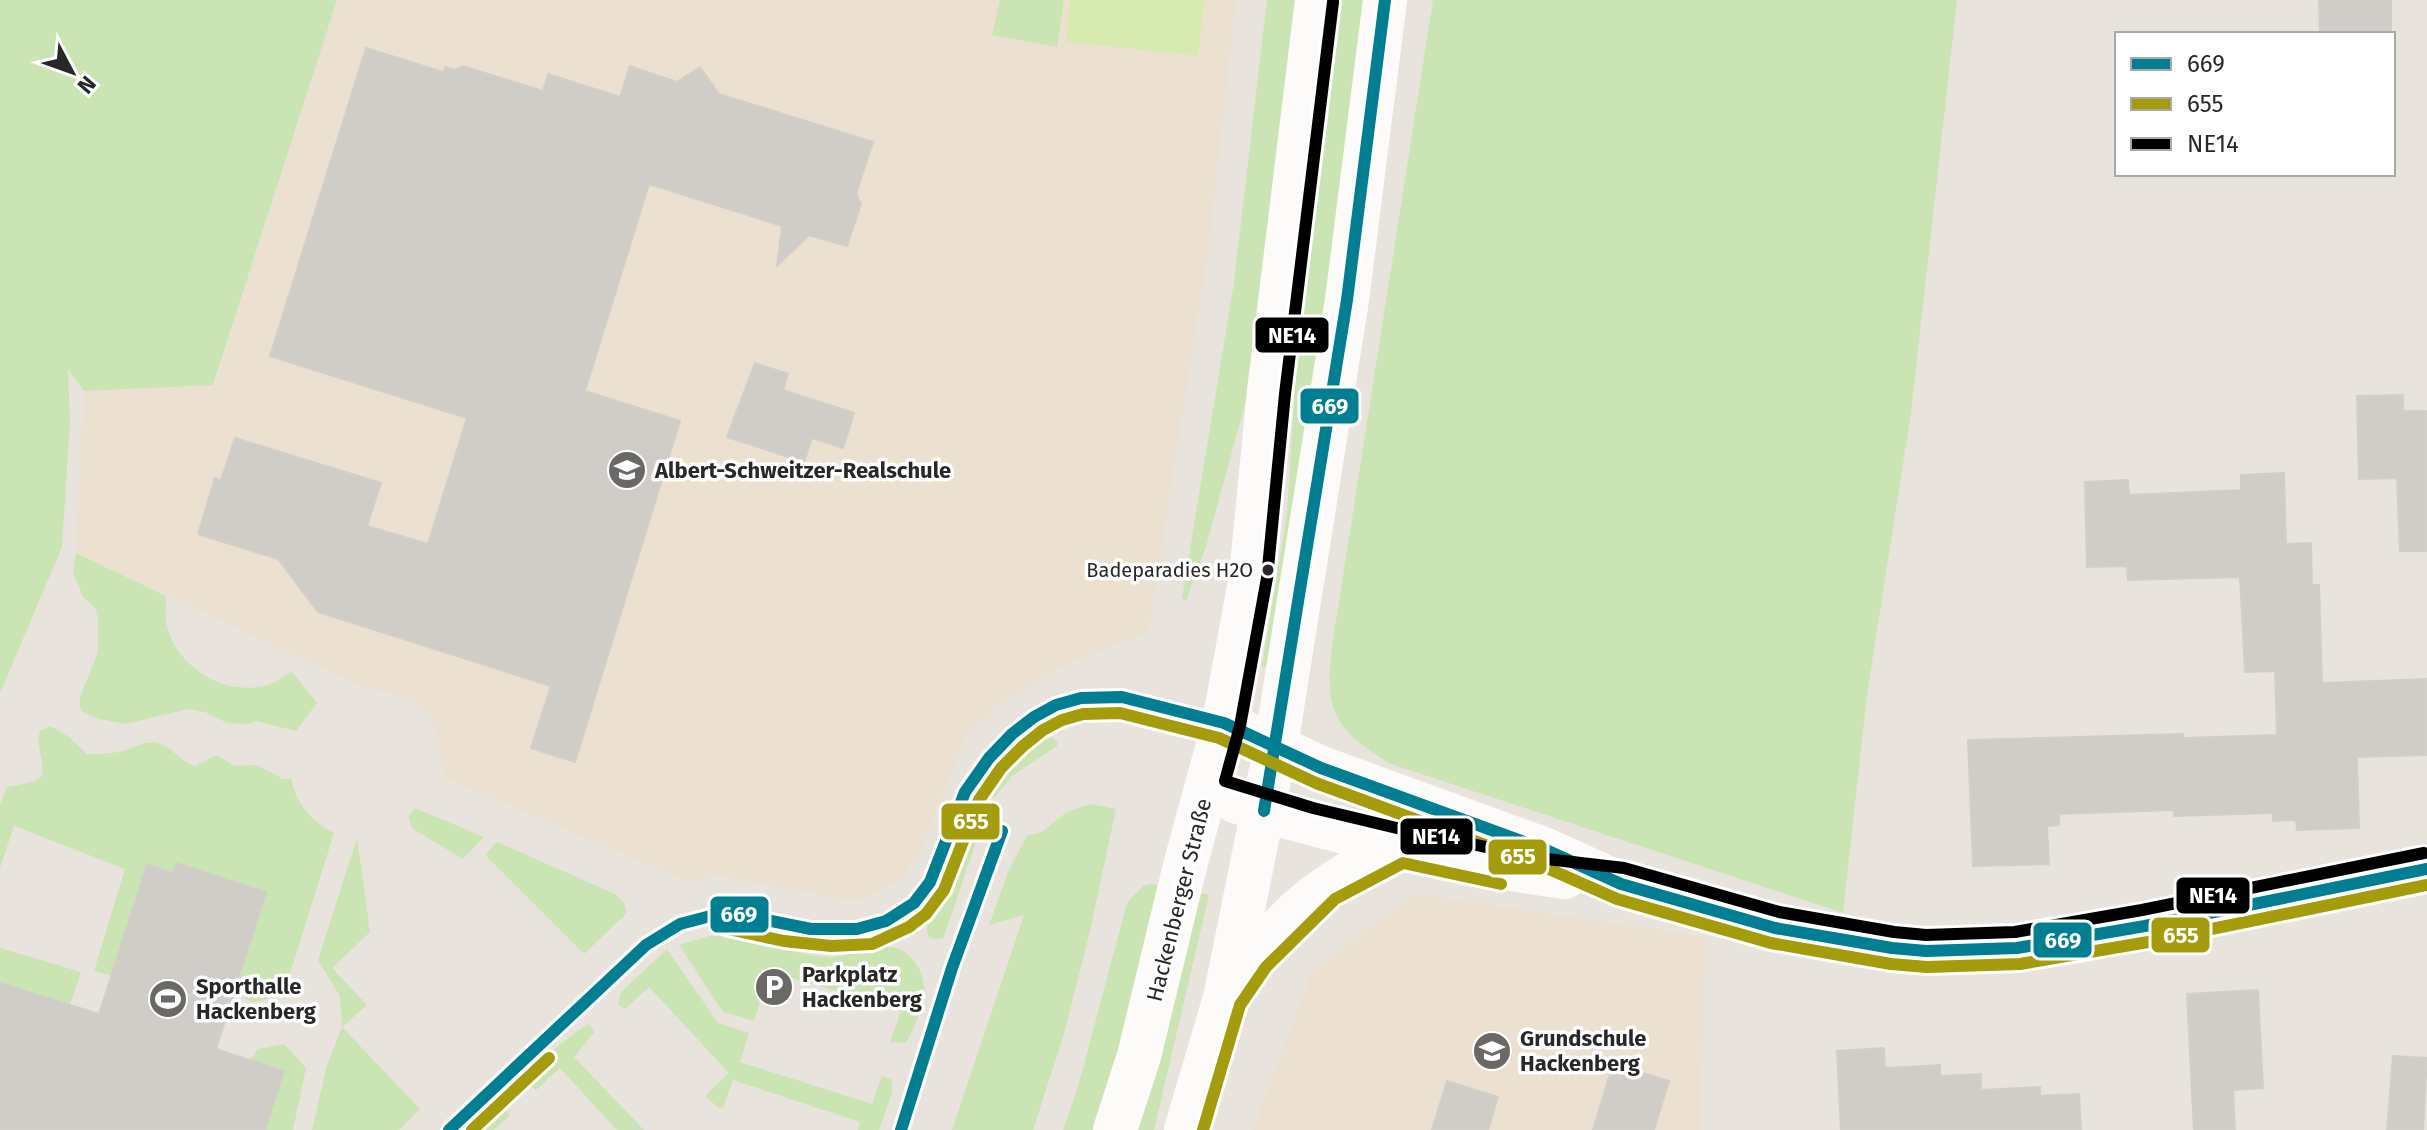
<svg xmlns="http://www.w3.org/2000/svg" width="2427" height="1130" font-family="'Fira Sans',sans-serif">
<rect width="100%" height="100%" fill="#e8e3dd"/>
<g fill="#ece1d0">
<path d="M337,0H1236L1207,257L1148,632L1069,663L1008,698L966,736L919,853L899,881L866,898L847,900L716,875L691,883L443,777L440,742L430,714L407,697L363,687L76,553L84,391L214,385Z"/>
<path d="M1414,894L1705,937L1700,1130H1253L1312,973Z"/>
</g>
<g fill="#cae5b3">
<path d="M0,0H337L213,385L84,391L68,369L70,421L62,547L0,693Z"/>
<path d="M1000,0H1064L1057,47L992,35Z"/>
<path d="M1267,0H1297L1245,404L1206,547L1186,600L1182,598L1234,282Z"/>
<path d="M1336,0H1366L1342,221L1272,668L1262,666L1287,514L1300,308Z"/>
<path d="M1433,0H1957L1911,413L1867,695L1843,913L1388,763C1375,753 1358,744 1347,731C1320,701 1331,658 1336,621Z"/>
<path d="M76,553L166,596C166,604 165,613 166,621C173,664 221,696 264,686C274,684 284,676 292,672L317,703L296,731L256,721L248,724L227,723L205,712L189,709L125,724L95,718L83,712L80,707V697L98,652V621L96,609L83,597L73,572Z"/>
<path d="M51,726L69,737L87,754C99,754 114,754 126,750C137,746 144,741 157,743C172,746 180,762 195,766L217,755L235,766L257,765L283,779H291C297,804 310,821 334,833L288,980L266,1000L253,1002L234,993L266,892L177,863L173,873L147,864L112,976L94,971L125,869L14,826L0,868V805L7,787L33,782L42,776C45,760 35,747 40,731Z"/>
<path d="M1052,737L1058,742L1057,746L1012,776L994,798L984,790C1004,767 1022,746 1052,737Z"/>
<path d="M1091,804L1116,809L1090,931L1064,1034L1033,1130H952L1024,915L989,925L1008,872L1027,835C1043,834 1044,831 1055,821C1065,812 1078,807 1091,804Z"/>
<path d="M415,808L484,837L463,859L413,829L408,817Z"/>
<path d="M973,814L984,818L948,925L943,938L933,939L928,936L926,923L950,880Z"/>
<path d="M357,838L370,932L332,968L367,1005L342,1027L420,1109L399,1130H312L327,1065L342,1027L340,996L318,960Z"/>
<path d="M497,842L615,894L624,902L627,913L584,954L485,855Z"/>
<path d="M1152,884L1160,886L1116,1063L1094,1130H1063L1078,1087L1127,903L1143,886Z"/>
<path d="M1200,893L1209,895L1154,1130H1136Z"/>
<path d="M740,935C768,943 799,956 829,957C849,957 869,945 890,947C910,948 925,971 924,991C924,1006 914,1029 906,1043L890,1042L901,1011L770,971L754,1021L723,1012L679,945L709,936Z"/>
<path d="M0,948L81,972L70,1005L0,983Z"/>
<path d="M667,949L718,1023L749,1033L740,1062L872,1104L882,1075L892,1080V1093L879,1130H858L860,1122L733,1080L723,1108L720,1109L705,1096L729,1073L649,987L625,1009L618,1004L621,992Z"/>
<path d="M588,1024L595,1031L574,1057L644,1130H617L560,1068L536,1090L530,1085C529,1064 572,1035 588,1024Z"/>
<path d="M284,1044L306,1068L293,1130H265L284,1071L250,1060L258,1049Z"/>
<path d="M502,1107L510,1115L494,1130H469L493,1109Z"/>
</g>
<path fill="#d7eab0" d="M1070,0H1204L1198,56L1066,42Z"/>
<g fill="#d0cdc9" stroke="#d2cec9" stroke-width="2">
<path d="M2319,0H2391V34H2320Z"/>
<path d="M366,48L443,72L446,67L455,70L463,66L543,91L548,74L620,97L630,66L677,82L700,67L719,94L873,142L856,194L861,204L847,246L809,235L777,266L782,226L649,184L585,391L680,421L575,762L531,748L551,686L318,612L278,559L198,534L215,478L221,480L235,438L381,483L367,526L428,544L467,418L270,356Z"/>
<path d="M755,363L788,374L783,390L854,413L843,448L812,438L804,462L727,437Z"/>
<path d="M2403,395V411H2427V551H2400L2397,478L2359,479L2357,396Z"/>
<path d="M2284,473L2286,544L2311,543L2312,585H2319L2322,683L2427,679V755L2357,757L2359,828L2297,830L2296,820L2273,821V813L2174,816V810L2059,814V825L2047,826L2049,864L1973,866L1968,740L2183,734V738L2277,735L2275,671L2245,672L2240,577L2128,580L2127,566L2087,567L2085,482L2128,480L2129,495L2241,490V475Z"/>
<path d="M176,863L266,892L216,1049L284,1071L265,1130H0V983L99,1014L147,864L173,873Z"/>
<path d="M2258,990L2263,1088L2233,1090L2235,1130H2194L2187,994Z"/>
<path d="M1884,1048L1885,1068L1940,1065V1076L1981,1074V1090L2040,1087V1096L2079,1094L2081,1130H1841L1837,1051Z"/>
<path d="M2393,1056L2427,1058L2423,1130H2387Z"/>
<path d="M1613,1064L1669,1081L1654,1130H1593Z"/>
<path d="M1447,1081L1498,1097L1488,1130H1432Z"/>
</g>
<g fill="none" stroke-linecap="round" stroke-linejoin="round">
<g stroke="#fcfbfa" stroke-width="44">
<path d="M1224,723L1321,768L1546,850L1621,884L1775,928L1892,948L1926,951L2017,948L2145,926L2427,869"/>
<path d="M1235,801C1306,824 1378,841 1450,856C1488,864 1526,873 1565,877"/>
<path d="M1234,986C1282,916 1324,882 1401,846"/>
<path d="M1115,1130L1139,1056L1186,862L1224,723L1251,576L1269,392L1317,0"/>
<path d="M1186,1130L1225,998L1276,745L1347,300L1385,0"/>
</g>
<g stroke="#fff" stroke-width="18">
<g id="bus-1">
<path d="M1264,811L1347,300L1385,0"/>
<path d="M449,1130L646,945L680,924L718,914L731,913L811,929H857L886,921L914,903L930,882L965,792L989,758L1012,734L1034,717L1056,705L1081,698L1122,697L1224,723L1321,768L1546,850L1621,884L1775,928L1892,948L1926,951L2017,948L2145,926L2427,869"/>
<path d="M901,1130L952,968L1002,831"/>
</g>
</g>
<g stroke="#fff" stroke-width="18">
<g id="bus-2">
<path d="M728,929L784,941L831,946L872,944L909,927L926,914L944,890L979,800L1001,768L1023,746L1043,730L1062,720L1083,714L1120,713L1219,738L1316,783L1540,865L1617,899L1771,943L1891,964L1927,967L2020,964L2148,942L2427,885"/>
<path d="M472,1130L549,1058"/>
<path d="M1203,1130L1240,1005L1266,967L1335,899L1403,863L1501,884"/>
</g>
</g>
<g stroke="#fff" stroke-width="18">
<path id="bus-3" d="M1333,2L1285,394L1267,578L1240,726L1225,781L1313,808L1405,830L1538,858L1624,868L1779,912L1894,932L1926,935L2015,932L2142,910L2424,853"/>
</g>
<use href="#bus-1" stroke="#007e92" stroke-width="12"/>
<use href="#bus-2" stroke="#a59c0c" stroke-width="12"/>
<use href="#bus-3" stroke="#000" stroke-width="12"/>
</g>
<defs>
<g id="school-disc" transform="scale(2)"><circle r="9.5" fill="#6b6967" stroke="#fff"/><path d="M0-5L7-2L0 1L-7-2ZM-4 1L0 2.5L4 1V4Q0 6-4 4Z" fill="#fff"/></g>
<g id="parking-disc" transform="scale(2)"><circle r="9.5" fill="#6b6967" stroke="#fff"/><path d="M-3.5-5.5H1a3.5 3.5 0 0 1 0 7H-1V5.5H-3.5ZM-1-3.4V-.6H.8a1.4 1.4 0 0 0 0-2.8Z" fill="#fff"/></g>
<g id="stadium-disc" transform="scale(2)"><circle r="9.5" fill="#6b6967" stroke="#fff"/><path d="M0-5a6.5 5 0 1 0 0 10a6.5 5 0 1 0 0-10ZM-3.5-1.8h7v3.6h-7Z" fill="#fff"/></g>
</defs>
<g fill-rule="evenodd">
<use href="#school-disc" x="627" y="470"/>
<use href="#parking-disc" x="774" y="987"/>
<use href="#stadium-disc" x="168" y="999"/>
<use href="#school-disc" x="1492" y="1051"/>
</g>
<circle fill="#282828" stroke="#fff" stroke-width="3" cx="1268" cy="570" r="7"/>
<g text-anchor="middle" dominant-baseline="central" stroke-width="7" stroke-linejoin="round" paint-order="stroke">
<g font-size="20" fill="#282828" stroke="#fff" text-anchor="end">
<text x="1253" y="570">Badeparadies H2O</text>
</g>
<g font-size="22" font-weight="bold" fill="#282828" stroke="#fff" text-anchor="start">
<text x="655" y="470">Albert-Schweitzer-Realschule</text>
<text x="802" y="974">Parkplatz<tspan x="802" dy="25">Hackenberg</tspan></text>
<text x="196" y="986">Sporthalle<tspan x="196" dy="25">Hackenberg</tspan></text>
<text x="1520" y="1038">Grundschule<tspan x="1520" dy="25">Hackenberg</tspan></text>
</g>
<g font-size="22" fill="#282828" stroke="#fff">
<text transform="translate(1179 900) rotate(-76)">Hackenberger Straße</text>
</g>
</g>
<g stroke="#fff" stroke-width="3">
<rect x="1254" y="316" width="76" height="38" rx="8" fill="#000"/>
<rect x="1299" y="387" width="61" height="38" rx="8" fill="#007e92"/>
<rect x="940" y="802" width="61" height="39" rx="8" fill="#a59c0c"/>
<rect x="1399" y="817" width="75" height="39" rx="8" fill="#000"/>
<rect x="1487" y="838" width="61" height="38" rx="8" fill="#a59c0c"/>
<rect x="2175" y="876" width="76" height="39" rx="8" fill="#000"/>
<rect x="709" y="895" width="61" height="39" rx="8" fill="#007e92"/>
<rect x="2150" y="916" width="61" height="38" rx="8" fill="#a59c0c"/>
<rect x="2032" y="921" width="61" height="38" rx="8" fill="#007e92"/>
</g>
<g font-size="22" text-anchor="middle" font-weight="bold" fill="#fff">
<text x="1292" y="343">NE14</text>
<text x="1330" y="414">669</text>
<text x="971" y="829">655</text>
<text x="1436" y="844">NE14</text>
<text x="1518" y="864">655</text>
<text x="2213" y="903">NE14</text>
<text x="739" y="922">669</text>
<text x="2181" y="943">655</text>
<text x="2063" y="948">669</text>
</g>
<rect x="2115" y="32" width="280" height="144" fill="#ffffff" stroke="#a9a9a9" stroke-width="2"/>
<rect x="2131" y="58" width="40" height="12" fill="#007e92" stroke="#a9a9a9" stroke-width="2"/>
<text x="2187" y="72" font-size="24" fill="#282828">669</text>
<rect x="2131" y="98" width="40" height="12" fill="#a59c0c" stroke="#a9a9a9" stroke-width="2"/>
<text x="2187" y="112" font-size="24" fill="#282828">655</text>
<rect x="2131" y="138" width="40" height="12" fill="#000000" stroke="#a9a9a9" stroke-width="2"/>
<text x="2187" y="152" font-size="24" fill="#282828">NE14</text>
<g transform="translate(72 72) rotate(131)" stroke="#ffffff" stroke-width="6" paint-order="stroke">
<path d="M0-6L14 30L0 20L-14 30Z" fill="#282828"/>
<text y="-12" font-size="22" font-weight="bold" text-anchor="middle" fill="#282828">N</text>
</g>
</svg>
